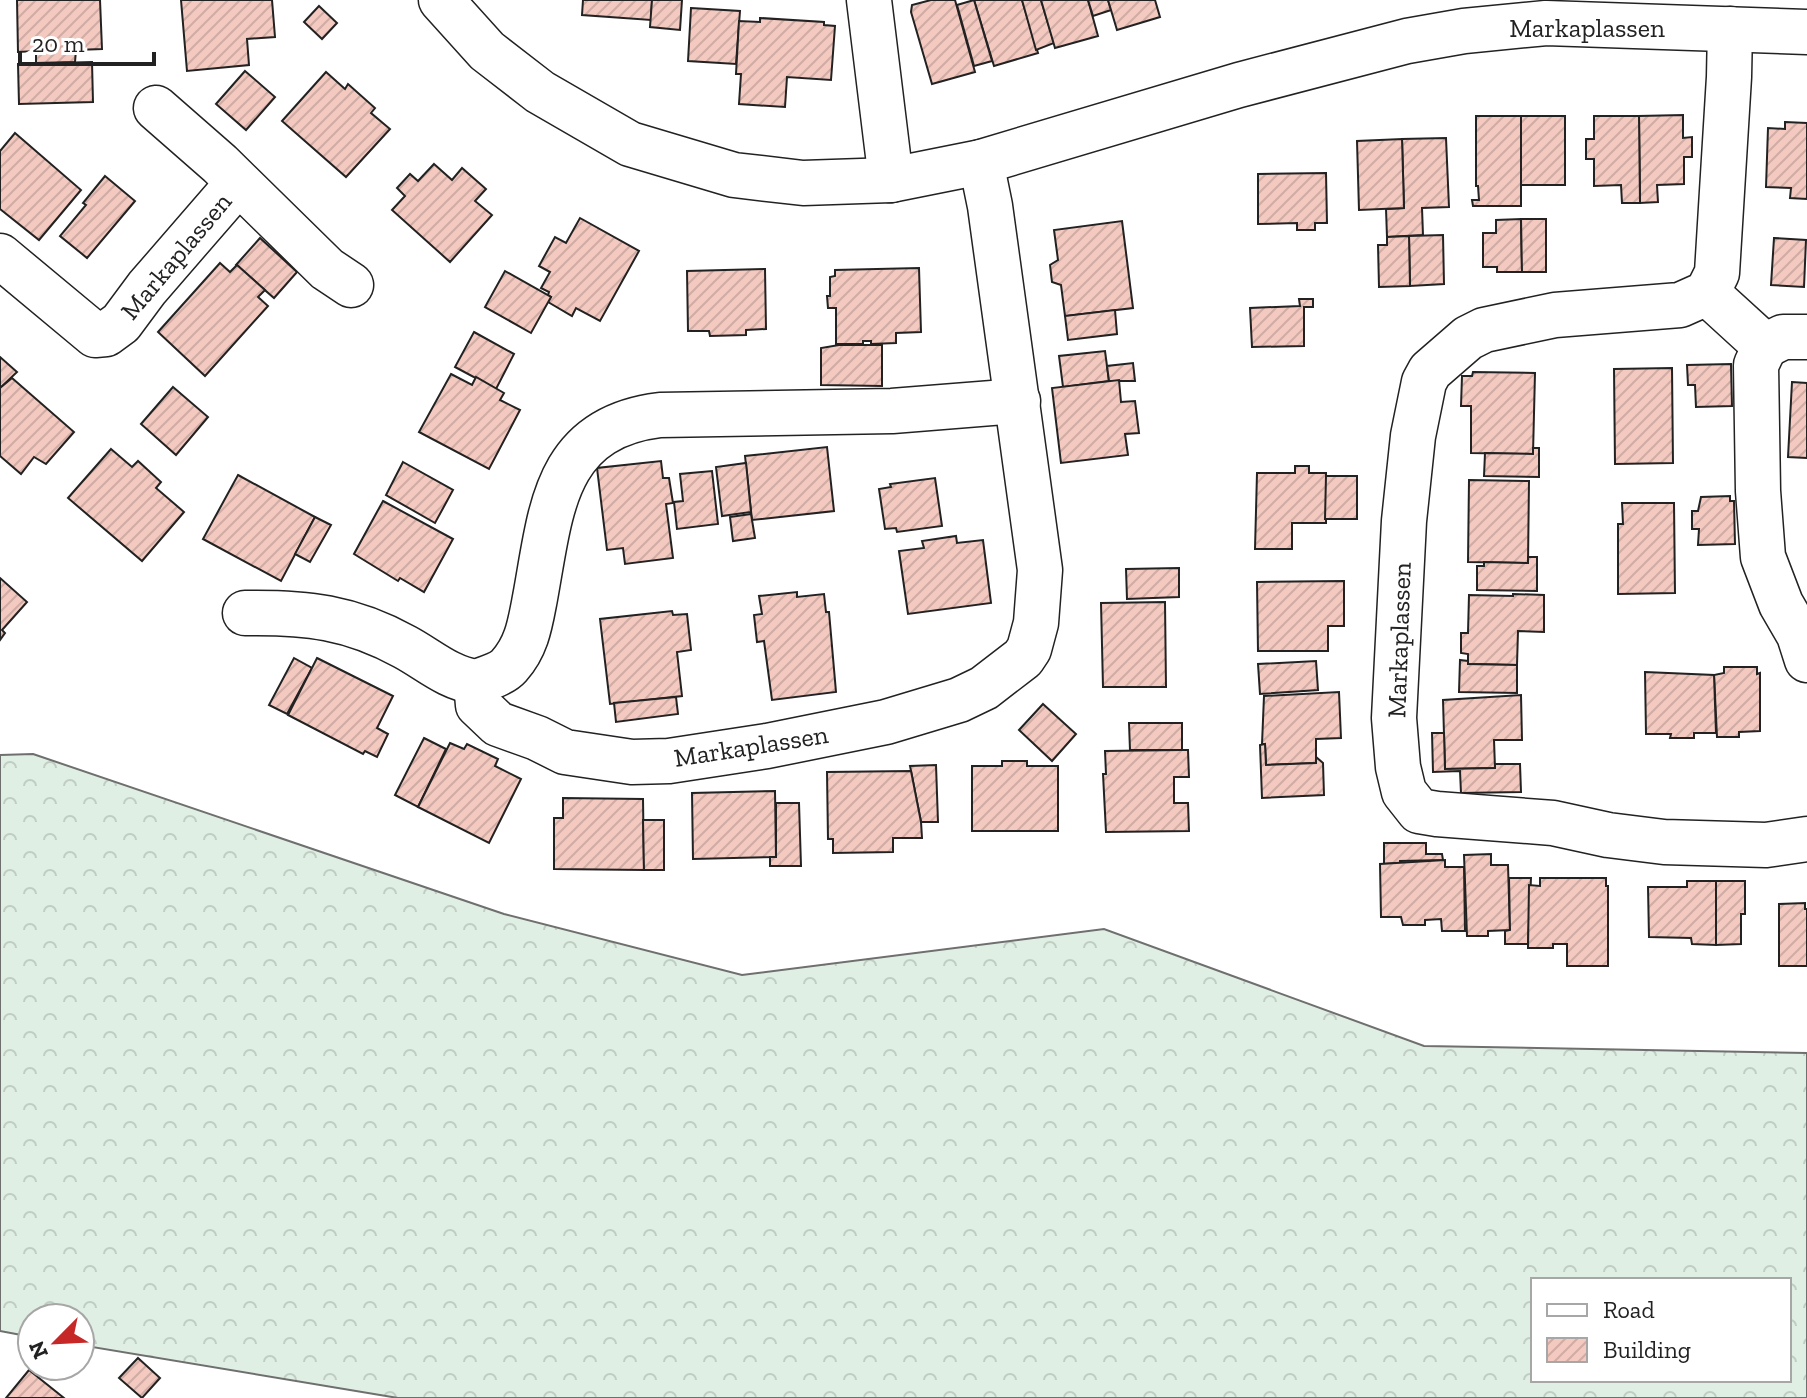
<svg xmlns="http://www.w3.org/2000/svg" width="1807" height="1398" font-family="'Zilla Slab',serif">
<defs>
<pattern id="forest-crowns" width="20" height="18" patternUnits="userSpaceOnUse" patternTransform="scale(2)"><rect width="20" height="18" fill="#e0efe3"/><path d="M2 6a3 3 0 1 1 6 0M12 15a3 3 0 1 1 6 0" fill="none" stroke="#c0cdc2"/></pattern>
<pattern id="building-hatch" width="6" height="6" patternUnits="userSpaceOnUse" patternTransform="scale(2)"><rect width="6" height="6" fill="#f3c9c0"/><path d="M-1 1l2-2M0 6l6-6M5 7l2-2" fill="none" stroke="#d0aca5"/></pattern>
</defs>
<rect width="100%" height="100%" fill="#fff"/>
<path fill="url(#forest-crowns)" stroke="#6f6f6f" stroke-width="2" fill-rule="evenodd" d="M33,754L504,914L742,975L1104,929L1424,1046L1807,1053V1398H398L80,1345V1318H32V1337L0,1331V755ZM1533,1280H1789V1380H1533Z"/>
<g fill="url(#building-hatch)" stroke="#222" stroke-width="2">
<path d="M17,0H100L102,49L76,50L75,62L36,63V51L18,52Z"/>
<path d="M181,0H272L275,37L247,39L249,65L187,71Z"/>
<path d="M583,0H652L651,20L582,15Z"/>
<path d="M652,0H682L680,30L650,27Z"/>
<path d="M931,0H955L975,72L932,84L911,12L912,5Z"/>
<path d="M974,0H1022L1038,53L994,66Z"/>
<path d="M974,0L992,61L974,66L957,5Z"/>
<path d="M1022,0H1041L1054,43L1036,50Z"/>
<path d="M1041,0H1088L1098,36L1055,48Z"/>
<path d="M1088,0H1108L1111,10L1093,16Z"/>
<path d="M1108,0H1155L1160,17L1117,30Z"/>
<path d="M319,6L337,23L322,39L304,22Z"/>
<path d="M691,8L740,11L736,64L688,61Z"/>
<path d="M760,18L824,22V25L835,26L831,80L787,77L785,107L739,104L741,74H736L739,21L760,22Z"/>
<path d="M92,62L93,102L19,104L18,64Z"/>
<path d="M245,71L275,97L246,130L216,104Z"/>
<path d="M326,72L345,89L348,84L375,108L371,113L390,129L346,177L282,121Z"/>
<path d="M1683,115V138L1692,137V157H1684V184L1657,185L1658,202L1640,203L1639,116Z"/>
<path d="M1476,116H1521V206H1473L1472,200H1479L1478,186H1476Z"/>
<rect x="1521" y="116" width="44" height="69"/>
<path d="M1594,116H1639L1640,203H1622L1621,185L1594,186V159H1586V139H1594Z"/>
<path d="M1785,122L1807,123V199L1790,198L1791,188L1766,187L1768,128L1785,129Z"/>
<path d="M15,133L81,190L39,240L0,209V151Z"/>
<path d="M1446,138L1449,207L1422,208L1423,235L1387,237L1386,209L1404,208L1402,139Z"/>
<path d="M1402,139L1404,208L1359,210L1357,141Z"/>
<path d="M434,164L452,180L462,168L486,189L475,201L492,215L450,262L392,210L405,196L397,188L410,174L418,181Z"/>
<path d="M1326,173L1327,223H1315V230H1297V223L1258,224V174Z"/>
<path d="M105,176L135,201L87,258L60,236L86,205L83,203Z"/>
<path d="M580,218L639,251L600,321L576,308L572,316L548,302L551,297L548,295L549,292L541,288L550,272L539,266L555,237L566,243Z"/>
<path d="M1521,219L1522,272H1497V267H1483V233H1496V220Z"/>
<path d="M1521,219H1546V272H1522Z"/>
<path d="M1122,221L1133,308L1065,316L1061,285L1052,282L1050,265L1058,260L1054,230Z"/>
<path d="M1443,235L1444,284L1410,286L1409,236Z"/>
<path d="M1409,236L1410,286L1379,287L1378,245H1387V237Z"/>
<path d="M260,238L297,272L274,298L236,265Z"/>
<path d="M1774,238L1806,240L1804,287L1771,285Z"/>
<path d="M220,263L230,272L237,265L265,290L258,297L268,306L205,376L158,332Z"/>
<path d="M919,268L921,332L896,333V343L871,344V341H863V344H836V308H828L827,296H830V277L835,276V270Z"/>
<path d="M765,269L766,329L746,330V335L710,336L709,331H688L687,271Z"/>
<path d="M505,271L551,297L531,333L485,307Z"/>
<path d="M1299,299H1313V307H1304V346L1252,347L1250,308L1300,306Z"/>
<path d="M1115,310L1117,334L1068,340L1065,316Z"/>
<path d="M474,332L514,354L496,389L455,367Z"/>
<path d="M839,345H882V386L821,385V348Z"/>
<path d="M1105,351L1109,381L1063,387L1059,356Z"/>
<path d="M0,357L17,372L0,388Z"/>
<path d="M1133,363L1135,381H1109L1107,366Z"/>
<path d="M1731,364L1732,406L1696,407L1695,385H1688L1687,365Z"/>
<path d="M1672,368L1673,463L1615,464L1614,369Z"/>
<path d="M1473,372L1535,373L1533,454L1471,453V406H1461L1462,376H1472Z"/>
<path d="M451,374L472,385L476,377L504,393L500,400L520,410L489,469L419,432Z"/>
<path d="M12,378L74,432L46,464L34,457L21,474L0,456V388Z"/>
<path d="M1119,380L1121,402L1135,401L1139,433L1125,434L1128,455L1061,463L1052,388Z"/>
<path d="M1792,382L1807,383V458L1788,457Z"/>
<path d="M173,387L208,417L176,455L141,424Z"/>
<path d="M827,447L834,511L752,520L745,456Z"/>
<path d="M1533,448H1539V477L1484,476L1485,453L1533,454Z"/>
<path d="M111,449L132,467L138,461L161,482L156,488L184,512L142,561L68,498Z"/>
<path d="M661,461L663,478H669L673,503L666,504L673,558L625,564L623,548L607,550L597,468Z"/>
<path d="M403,462L453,490L435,523L386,495Z"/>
<path d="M746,463L751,512L722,516L716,467Z"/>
<path d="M1295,466H1309V473H1326V523H1292V549H1255L1257,473H1295Z"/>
<path d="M712,471L718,524L677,529L674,502L683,501L680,474Z"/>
<path d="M238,475L315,517L281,581L203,539Z"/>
<path d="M1326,476H1357V519H1325Z"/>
<path d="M935,478L942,526L897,532L896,528L885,529L879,489L891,487L890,484Z"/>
<path d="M1469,480L1529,481L1528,563L1468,562Z"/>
<path d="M1730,496V501H1734L1735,544L1698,545L1699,529H1692V511H1698L1701,497Z"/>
<path d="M383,501L453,539L424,592L400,578L398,581L354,554Z"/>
<path d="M1622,503H1674L1675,593L1618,594V524H1623Z"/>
<path d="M751,514L755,538L733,541L730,517Z"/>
<path d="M315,517L331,525L310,562L295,554Z"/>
<path d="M956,536L957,543L983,540L991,603L908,614L899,551L924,548L922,541Z"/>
<path d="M1528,557H1537V591L1477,590V566H1484V562L1528,563Z"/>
<path d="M1179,568V597L1127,599L1126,569Z"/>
<path d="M0,578L27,602L2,630L5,633L0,640Z"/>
<path d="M1344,581V626H1328V651H1258L1257,582Z"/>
<path d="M797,592V597L824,594L826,612H829L836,692L772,700L764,641L757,642L754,615L762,614L759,596Z"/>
<path d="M1513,594L1544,595V632L1518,631L1517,665L1468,664V654L1461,653V633H1468L1469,595L1513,596Z"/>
<path d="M1165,602L1166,687H1103L1101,603Z"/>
<path d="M672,611L673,615L687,614L691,650L677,652L682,696L610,704L600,619Z"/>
<path d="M294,658L312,668L287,714L269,705Z"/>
<path d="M317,658L393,696L377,728L388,734L377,757L365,751L363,754L288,715Z"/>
<path d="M1460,660L1468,661V664L1517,665V693L1459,692Z"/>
<path d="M1316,661L1318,690L1260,694L1258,664Z"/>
<path d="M1724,667H1757V674L1760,673V731L1739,732V737H1717L1714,675L1724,673Z"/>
<path d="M1645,672L1714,675L1716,733H1694V738H1670L1671,734H1646Z"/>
<path d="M1339,692L1341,738L1316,739V763L1266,765L1265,744H1262L1264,696Z"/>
<path d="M1521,695L1522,740H1494L1495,768L1445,769L1443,700Z"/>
<path d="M676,697L678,714L616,722L614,703Z"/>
<path d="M1043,704L1076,734L1052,761L1019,730Z"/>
<path d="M1129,723H1182V750H1130Z"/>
<path d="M1432,733H1444L1445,769L1495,768V764H1520L1521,792L1461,793L1460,771L1433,772Z"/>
<path d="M424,738L446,749L418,807L395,795Z"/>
<path d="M450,743L464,749L467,744L498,759L495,766L521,779L489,843L418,807Z"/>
<path d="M1265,744L1266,765L1316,763V757L1323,763L1324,795L1262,798L1260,745Z"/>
<path d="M1182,750H1188L1189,777H1174V803H1188L1189,831L1106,832L1103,774H1106L1105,751Z"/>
<path d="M1002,761H1027V766H1058V831H972V766H1002Z"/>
<path d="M936,765L938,822H921L910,766Z"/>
<path d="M911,771L921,822L922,838H893V852L833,853V839H828L827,772Z"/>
<path d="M775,791L776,857L693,859L692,793Z"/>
<path d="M563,798L643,799L644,870L554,869V818H563Z"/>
<path d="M776,803H799L801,866H770V857H776Z"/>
<path d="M643,820H664V870H644Z"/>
<path d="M1384,843H1426V854H1442L1443,860L1400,861V863L1384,864Z"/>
<path d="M1491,854V865H1508L1510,930L1488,931V936H1467L1464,855Z"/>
<path d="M1445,860V867H1464L1465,931H1442L1441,919L1425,920V925H1403L1401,917H1381L1380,864Z"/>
<path d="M1509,878H1531L1528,944H1505V931L1510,930Z"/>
<path d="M1540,878H1606V886H1608V966H1567V944H1553V948H1528L1529,885L1540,886Z"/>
<path d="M1687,881H1716V945L1692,944L1691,938L1649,937L1648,887H1687Z"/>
<path d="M1716,881H1745V914H1741V944L1716,945Z"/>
<path d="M1805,903V909H1807V966H1779V904Z"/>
<path d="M138,1358L160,1378L142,1398L119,1378Z"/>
<path d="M29,1370L64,1398H6Z"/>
</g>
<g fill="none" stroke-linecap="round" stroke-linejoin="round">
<g stroke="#222" stroke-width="47">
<g id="minor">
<path d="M441,0L487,51L540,92L630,144L734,175L803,183L891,180L981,162L1239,85L1407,41L1464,31L1546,23L1807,32"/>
<path d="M869,0L891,180"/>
<path d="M1730,29L1729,77L1717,273L1707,293L1680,305L1555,315L1484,330L1468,338L1430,371L1424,382L1413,436L1404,521L1394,718L1398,767L1404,792L1419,811L1437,814L1553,823L1608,835L1664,842L1766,845L1807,839"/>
<path d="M156,108L220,164L327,269L351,285"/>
<path d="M0,256L95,335L106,334L121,323L147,288L238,183"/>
<path d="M1707,293L1765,346L1783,337H1807"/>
<path d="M1765,346L1756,365L1758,491L1763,557L1781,604L1799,635L1807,660"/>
<path d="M245,613C306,612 351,617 405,647C429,660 448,678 476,682C487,678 502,674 509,666C527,646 530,624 535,598C551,512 553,428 660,415L892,411L1018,401"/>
<path d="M476,682L478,705L498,724L537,738L565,752L632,762L669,761L767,746L886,722L959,700L984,688L1023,658L1029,649L1036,623L1040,570L990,206L981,162"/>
</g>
</g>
<use href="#minor" stroke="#fff" stroke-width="44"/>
</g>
<g text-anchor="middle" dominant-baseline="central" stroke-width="6" stroke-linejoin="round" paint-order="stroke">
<g font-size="26" fill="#222" stroke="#fff">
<text x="1587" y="28">Markaplassen</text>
<text transform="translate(176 256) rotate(-50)">Markaplassen</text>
<text transform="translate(1399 640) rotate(-88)">Markaplassen</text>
<text transform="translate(751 746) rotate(-9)">Markaplassen</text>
</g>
</g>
<rect x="1531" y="1278" width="260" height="104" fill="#ffffff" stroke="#a7a7a7" stroke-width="2"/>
<rect x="1547" y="1304" width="40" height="12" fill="#ffffff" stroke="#a7a7a7" stroke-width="2"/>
<text x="1603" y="1318" font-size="24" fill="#222222">Road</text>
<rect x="1547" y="1338" width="40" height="24" fill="url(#building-hatch)" stroke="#a7a7a7" stroke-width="2"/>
<text x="1603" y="1358" font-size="24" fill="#222222">Building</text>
<g transform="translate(56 1342) rotate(246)"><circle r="38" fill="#ffffff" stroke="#a7a7a7" stroke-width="2"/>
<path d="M0-6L14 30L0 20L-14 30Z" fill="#c62828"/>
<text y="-12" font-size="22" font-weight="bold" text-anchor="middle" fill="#222222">N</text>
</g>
<path d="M20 52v12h134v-12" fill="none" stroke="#222222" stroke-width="4"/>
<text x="32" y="52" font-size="24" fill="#222222" stroke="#ffffff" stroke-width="6" paint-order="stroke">20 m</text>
</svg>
